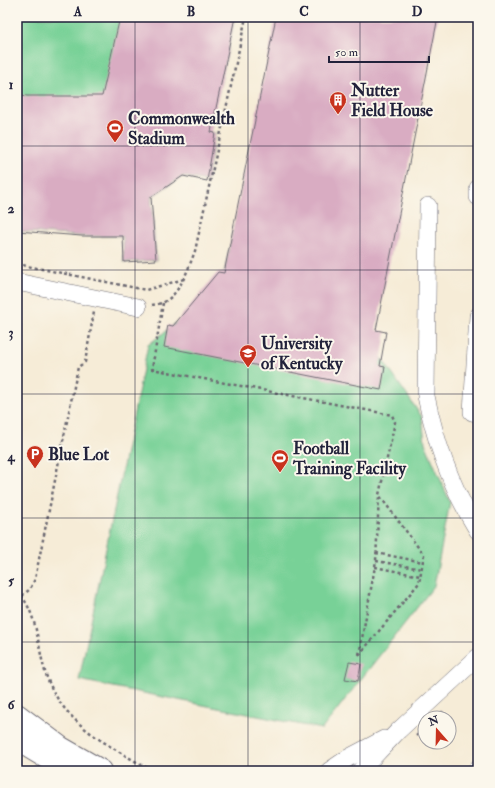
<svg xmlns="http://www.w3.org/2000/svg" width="495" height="788" font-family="'IM FELL Double Pica',serif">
<rect width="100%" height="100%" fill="#fbf7ec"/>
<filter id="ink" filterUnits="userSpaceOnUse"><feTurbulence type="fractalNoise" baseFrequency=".025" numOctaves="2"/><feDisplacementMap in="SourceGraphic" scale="8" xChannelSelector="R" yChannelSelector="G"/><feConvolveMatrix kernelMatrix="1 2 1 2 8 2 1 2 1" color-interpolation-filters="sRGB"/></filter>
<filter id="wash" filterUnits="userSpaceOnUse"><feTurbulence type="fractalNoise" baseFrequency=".012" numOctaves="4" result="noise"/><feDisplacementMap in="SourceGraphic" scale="16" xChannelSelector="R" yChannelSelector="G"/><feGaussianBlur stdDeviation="0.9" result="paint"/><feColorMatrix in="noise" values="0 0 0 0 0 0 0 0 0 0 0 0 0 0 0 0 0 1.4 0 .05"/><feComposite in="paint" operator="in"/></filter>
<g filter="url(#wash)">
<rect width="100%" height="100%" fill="#f6ecd7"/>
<g fill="#78d197" stroke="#4d7a69">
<path d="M17,17H235L210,132L215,133L207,181L183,176L151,197L156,260L124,262L123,236H82L17,231Z"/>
<path d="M237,213L373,346L422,417L425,443L450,502L434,586L322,729L79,680L148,345L221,287Z"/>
</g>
<g id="blocks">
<g fill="#d9acc2">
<path d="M120,17H235L211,132L215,133L207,181L183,176L151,197L156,260L124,262L123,236H82L17,231V94L27,96H102Z"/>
<path d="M276,17H438L376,330L386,332L380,366L385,367L381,390L164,347L168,325L173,326L218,272L224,273Z"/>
<path d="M349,662L361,664L358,681L345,679Z"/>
</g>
</g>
</g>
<g filter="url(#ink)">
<use href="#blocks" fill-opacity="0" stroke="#6c6972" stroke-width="1"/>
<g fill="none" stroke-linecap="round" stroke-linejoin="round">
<g stroke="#6c6972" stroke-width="18">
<g id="minor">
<path d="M478,188V197"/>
<path d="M428,206L426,396C436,445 452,489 478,531"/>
<path d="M17,282L138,307"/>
<path d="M478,316L472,412L478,413"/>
<path d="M329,771L348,758L384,739"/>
<path d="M360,771L398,731L478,657"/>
<path d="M476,771L478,768"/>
</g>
</g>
<g stroke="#6c6972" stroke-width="24">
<g id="major">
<path d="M17,715L61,748L101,771"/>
<path d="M17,737L31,748L69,771"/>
</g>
</g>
<g stroke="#6c6972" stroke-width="2.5" stroke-dasharray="3 3" stroke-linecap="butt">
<path d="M17,264L146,290L184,279"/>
<path d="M163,303L152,369L392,415L395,422L379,495L376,561L359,655"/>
<path d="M152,305C156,304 161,304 164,302C180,294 189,267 195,251L246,17"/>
<path d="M376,553L423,562"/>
<path d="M376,561L422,569"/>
<path d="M375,567L420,576"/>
<path d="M17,591C37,611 37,642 44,668C59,723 107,744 152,771"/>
<path d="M22,596L30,589L35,579L78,367L85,362L94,312"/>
<path d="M359,655L419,583L424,555L379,495"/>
<path d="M437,718L444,710"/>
<path d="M416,736L425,729"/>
</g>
<use href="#minor" stroke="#fff" stroke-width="17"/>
<use href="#major" stroke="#fff" stroke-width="22"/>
</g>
</g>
<path fill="none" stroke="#22223b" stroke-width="1" stroke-opacity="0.55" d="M135,17V771M248,17V771M360,17V771M17,146H478M17,270H478M17,394H478M17,518H478M17,642H478"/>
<defs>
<g id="building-pin" transform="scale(0.9)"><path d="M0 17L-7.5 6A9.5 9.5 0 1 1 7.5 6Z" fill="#c8321e" stroke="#fbf7ec"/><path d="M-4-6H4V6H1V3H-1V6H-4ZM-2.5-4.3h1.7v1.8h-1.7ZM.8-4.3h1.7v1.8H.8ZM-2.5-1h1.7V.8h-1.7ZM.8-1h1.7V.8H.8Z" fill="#fff"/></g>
<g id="stadium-pin" transform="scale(0.9)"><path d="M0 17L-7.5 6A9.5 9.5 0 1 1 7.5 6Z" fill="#c8321e" stroke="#fbf7ec"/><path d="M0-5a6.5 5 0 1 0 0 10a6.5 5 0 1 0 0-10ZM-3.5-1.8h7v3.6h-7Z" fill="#fff"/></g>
<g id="university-pin" transform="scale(0.9)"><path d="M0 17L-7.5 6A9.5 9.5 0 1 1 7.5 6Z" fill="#c8321e" stroke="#fbf7ec"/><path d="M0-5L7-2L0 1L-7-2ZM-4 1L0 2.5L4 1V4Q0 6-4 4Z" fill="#fff"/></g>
<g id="parking-pin" transform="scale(0.9)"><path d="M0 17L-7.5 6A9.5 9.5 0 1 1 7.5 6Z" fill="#c8321e" stroke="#fbf7ec"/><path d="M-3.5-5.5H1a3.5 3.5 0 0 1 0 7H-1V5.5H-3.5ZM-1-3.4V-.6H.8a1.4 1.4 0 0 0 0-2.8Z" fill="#fff"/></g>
</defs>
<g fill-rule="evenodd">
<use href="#building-pin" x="338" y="100"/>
<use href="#stadium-pin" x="115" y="128"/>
<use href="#university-pin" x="248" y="353"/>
<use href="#parking-pin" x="35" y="454"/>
<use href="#stadium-pin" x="280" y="458"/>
</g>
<g text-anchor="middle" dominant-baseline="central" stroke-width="4" stroke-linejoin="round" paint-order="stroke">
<g font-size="17" font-weight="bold" fill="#22223b" stroke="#fbf7ec" text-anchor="start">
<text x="351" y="90">Nutter<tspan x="351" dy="20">Field House</tspan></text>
<text x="128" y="118">Commonwealth<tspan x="128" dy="20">Stadium</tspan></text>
<text x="261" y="343">University<tspan x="261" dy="20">of Kentucky</tspan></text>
<text x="293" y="448">Football<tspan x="293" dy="20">Training Facility</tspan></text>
<text x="48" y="454">Blue Lot</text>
</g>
</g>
<rect width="495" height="788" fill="none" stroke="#fbf7ec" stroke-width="44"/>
<g transform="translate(437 730) rotate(340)"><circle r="19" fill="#fbf7ec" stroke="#a4a2a5"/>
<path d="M0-3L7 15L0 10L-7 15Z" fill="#c8321e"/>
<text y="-6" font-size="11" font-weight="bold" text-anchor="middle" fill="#22223b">N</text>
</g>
<path d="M329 56v6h100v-6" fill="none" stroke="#22223b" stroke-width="2"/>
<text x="335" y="56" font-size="12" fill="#22223b" stroke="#fbf7ec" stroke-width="3" paint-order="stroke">50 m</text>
<rect x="22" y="22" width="451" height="744" fill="none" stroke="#22223b" stroke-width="1.5"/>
<g font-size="13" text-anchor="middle" font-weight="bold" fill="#22223b">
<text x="78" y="16">A</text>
<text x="191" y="16">B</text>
<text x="304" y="16">C</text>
<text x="417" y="16">D</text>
<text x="11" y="89">1</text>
<text x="11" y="213">2</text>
<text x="11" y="337">3</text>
<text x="11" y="461">4</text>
<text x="11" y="585">5</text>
<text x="11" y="709">6</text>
</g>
</svg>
